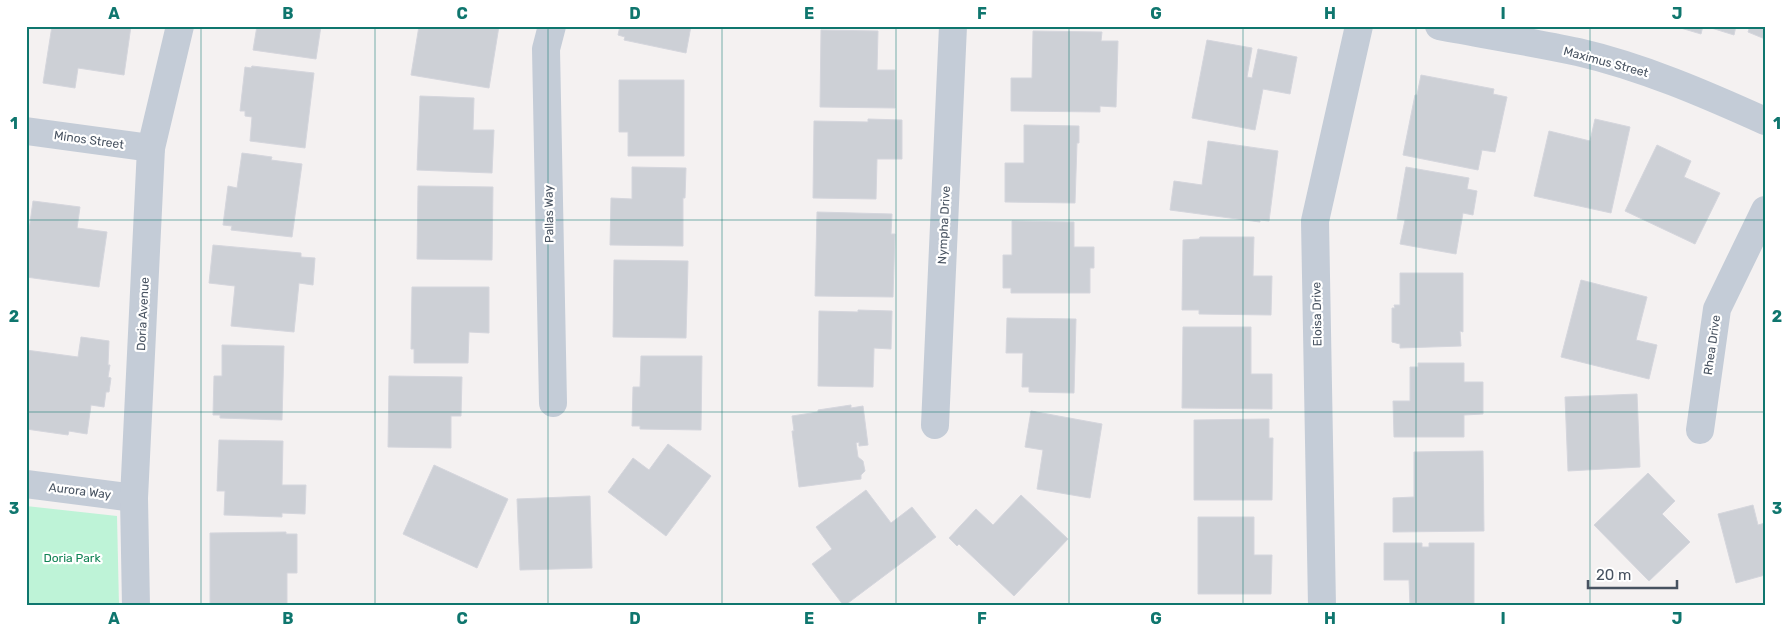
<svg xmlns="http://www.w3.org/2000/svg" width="1791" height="632" font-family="Rubik,sans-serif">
<rect width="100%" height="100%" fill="#f4f1f1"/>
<path fill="#bef3d7" d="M26,506L117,516L119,606H26Z"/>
<g fill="#cdd0d6" stroke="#d5d6dd">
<path d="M52,26H131L124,75L78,68L75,88L43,83Z"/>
<path d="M257,26H321L316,59L253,50Z"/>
<path d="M419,26H499L489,88L411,75Z"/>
<path d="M620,26H691L686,53L624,40L625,37L618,35Z"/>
<path d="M1674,26H1703L1701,34Z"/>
<path d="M1705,26H1736L1734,35Z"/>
<path d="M1750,26H1765V39L1748,32Z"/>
<path d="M821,30L878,31L877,70H895V108L820,107Z"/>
<path d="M1033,31L1102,32L1101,41H1118L1116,107L1100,106V112L1011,111V78H1032Z"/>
<path d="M1207,40L1252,48L1247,77L1252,78L1258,49L1297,57L1290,94L1263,89L1255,130L1192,118Z"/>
<path d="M252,66L314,73L305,148L250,141L252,117L245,116V111H240L245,67L251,68Z"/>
<path d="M1421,75L1494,89L1493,94L1507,97L1495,152L1482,150L1478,170L1403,155L1415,95H1417Z"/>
<path d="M619,80H684V156H628V132H619Z"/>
<path d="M420,96L474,98L473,130H494L492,173L417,170Z"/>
<path d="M868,119L902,120V159H877L876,199L813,198L814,121L868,122Z"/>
<path d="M1595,119L1630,127L1611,213L1534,196L1549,131L1590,141Z"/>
<path d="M1024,125L1079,126V143H1077L1075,203L1005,202V163H1024Z"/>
<path d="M1208,141L1278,151L1269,221L1260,220V222L1170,210L1174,181L1202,185Z"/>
<path d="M1657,145L1691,161L1684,177L1720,193L1695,244L1625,211Z"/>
<path d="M242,153L272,157L271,160L302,164L292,237L231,230L232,226L223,225L228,186L237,188Z"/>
<path d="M632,167L686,168L685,198H683V246L610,245L611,198L632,199Z"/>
<path d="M1406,167L1469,178L1467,189L1477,191L1473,215L1463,213L1456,254L1400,244L1405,220L1397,219Z"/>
<path d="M418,186L493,187L492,260L417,259Z"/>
<path d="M33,201L80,207L77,228L107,232L99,287L26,277V252Z"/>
<path d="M817,212L892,214L891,234H895L893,297L815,296Z"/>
<path d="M1012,221L1074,222V247H1094V268H1090V293H1011V288H1003V255H1012Z"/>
<path d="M1200,237H1254L1253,276H1272L1271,315L1199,314V310H1182L1183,240L1199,239Z"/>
<path d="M213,245L301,253V257L315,258L313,285L299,283L294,332L231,326L235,286L209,283Z"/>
<path d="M614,260L688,261L686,338L613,337Z"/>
<path d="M1400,273H1463V332L1460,331L1461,346L1400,348V344L1392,342V308H1395L1394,305H1400Z"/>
<path d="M1581,280L1647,297L1636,340L1657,345L1649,379L1561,357Z"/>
<path d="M412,287H489V333L469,332L468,363H414V349H411Z"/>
<path d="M858,310L892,311L891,349L874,348L873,387L818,386L819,311L858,312Z"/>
<path d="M1007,318L1076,319L1074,393L1029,392V387H1022L1023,353H1006Z"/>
<path d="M1183,327H1251V374H1272V409L1182,408Z"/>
<path d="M81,337L109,341L108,365H110L108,377L111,378L109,392H106L104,407L91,405L87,434L69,431L68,435L26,429V350L78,357Z"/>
<path d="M222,345L284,346L282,420L220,418V415H213L214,376H222Z"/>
<path d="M641,356H702L701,430L640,429V426H632L633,387H640Z"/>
<path d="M1418,363H1464V382H1483V414L1464,415V437H1394L1393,401H1410V367H1418Z"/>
<path d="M389,376L462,377L461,416H451V448L388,447Z"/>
<path d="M1637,394L1640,467L1568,471L1565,397Z"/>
<path d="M851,405V408L863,406L868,445L859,446V442L856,443L858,457L863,461L865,471L861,475V479L799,487L792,431H794L792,416L818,412V410Z"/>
<path d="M1031,411L1102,424L1090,498L1037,489L1043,450L1025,447Z"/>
<path d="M1269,419V438H1273L1272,500H1194V420Z"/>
<path d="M219,440L283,441L282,485H306L305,514L282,513V517L224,515L225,491H217Z"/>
<path d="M668,444L711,476L666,536L608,492L633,458L649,470Z"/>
<path d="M1483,451L1484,531L1393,532V498L1414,497V452Z"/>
<path d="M434,465L508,499L477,568L403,534Z"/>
<path d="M1648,473L1675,501L1662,514L1690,542L1649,581L1594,525Z"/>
<path d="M866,490L891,523L912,507L936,537L844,606L812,564L832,549L816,527Z"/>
<path d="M1021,495L1068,539L1014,596L959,544L957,546L949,538L976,509L993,525Z"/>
<path d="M590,496L592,568L520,570L517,499Z"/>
<path d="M1753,505L1758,525L1765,523V575L1736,583L1718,514Z"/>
<path d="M1198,517H1254V555H1272L1271,594H1198Z"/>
<path d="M286,532V534H297V573H287V606H210V533Z"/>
<path d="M1384,543H1422V547H1429V543H1474V606H1410L1409,580H1384Z"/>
</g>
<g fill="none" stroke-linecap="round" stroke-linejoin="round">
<g stroke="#c4ccd7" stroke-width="28">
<path d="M552,26L546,49L553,403"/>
<path d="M1439,26C1486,35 1532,42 1578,52C1643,67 1705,94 1765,121"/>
<path d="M26,131L151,148"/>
<path d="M935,425L953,26"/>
<path d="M1700,430L1717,309L1765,210"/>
<path d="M26,484L134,498"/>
<path d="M136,606L134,498L151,148L180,26"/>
<path d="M1322,606L1315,221L1359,26"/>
</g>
</g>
<path fill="none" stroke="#0f766e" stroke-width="1" stroke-opacity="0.55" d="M201,26V606M375,26V606M548,26V606M722,26V606M896,26V606M1069,26V606M1243,26V606M1416,26V606M1590,26V606M26,220H1765M26,412H1765"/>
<g text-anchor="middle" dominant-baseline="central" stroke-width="4.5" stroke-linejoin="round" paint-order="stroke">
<g font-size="12" fill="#475260" stroke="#fff">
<text transform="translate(1606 62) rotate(15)">Maximus Street</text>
<text transform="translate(89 140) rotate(8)">Minos Street</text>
<text transform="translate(549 214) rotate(-91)">Pallas Way</text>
<text transform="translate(944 225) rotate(-87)">Nympha Drive</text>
<text transform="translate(143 314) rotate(-87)">Doria Avenue</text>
<text transform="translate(1317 314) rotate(-91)">Eloisa Drive</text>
<text transform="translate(1712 345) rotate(-82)">Rhea Drive</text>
<text transform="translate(80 491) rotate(7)">Aurora Way</text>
</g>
<g font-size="12" fill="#118354" stroke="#fff">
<text x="72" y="558">Doria Park</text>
</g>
</g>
<rect width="1791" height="632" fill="none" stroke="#ffffff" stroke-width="55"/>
<path d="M1588 580v8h89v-8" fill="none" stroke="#475260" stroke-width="2.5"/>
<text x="1596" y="580" font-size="15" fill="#475260" stroke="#ffffff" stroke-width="4" paint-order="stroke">20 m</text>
<rect x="28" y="28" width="1736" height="576" fill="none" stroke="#0f766e" stroke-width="2"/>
<g font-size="16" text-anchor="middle" font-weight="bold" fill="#0f766e">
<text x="114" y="19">A</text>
<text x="288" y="19">B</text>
<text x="462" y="19">C</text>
<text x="635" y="19">D</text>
<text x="809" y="19">E</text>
<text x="982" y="19">F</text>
<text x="1156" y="19">G</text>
<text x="1330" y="19">H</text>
<text x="1503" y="19">I</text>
<text x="1677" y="19">J</text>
<text x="14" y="129">1</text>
<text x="1777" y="129">1</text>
<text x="14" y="322">2</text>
<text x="1777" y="322">2</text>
<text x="14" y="514">3</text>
<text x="1777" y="514">3</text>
<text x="114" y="624">A</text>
<text x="288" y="624">B</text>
<text x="462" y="624">C</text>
<text x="635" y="624">D</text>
<text x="809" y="624">E</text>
<text x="982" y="624">F</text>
<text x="1156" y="624">G</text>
<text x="1330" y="624">H</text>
<text x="1503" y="624">I</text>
<text x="1677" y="624">J</text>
</g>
</svg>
